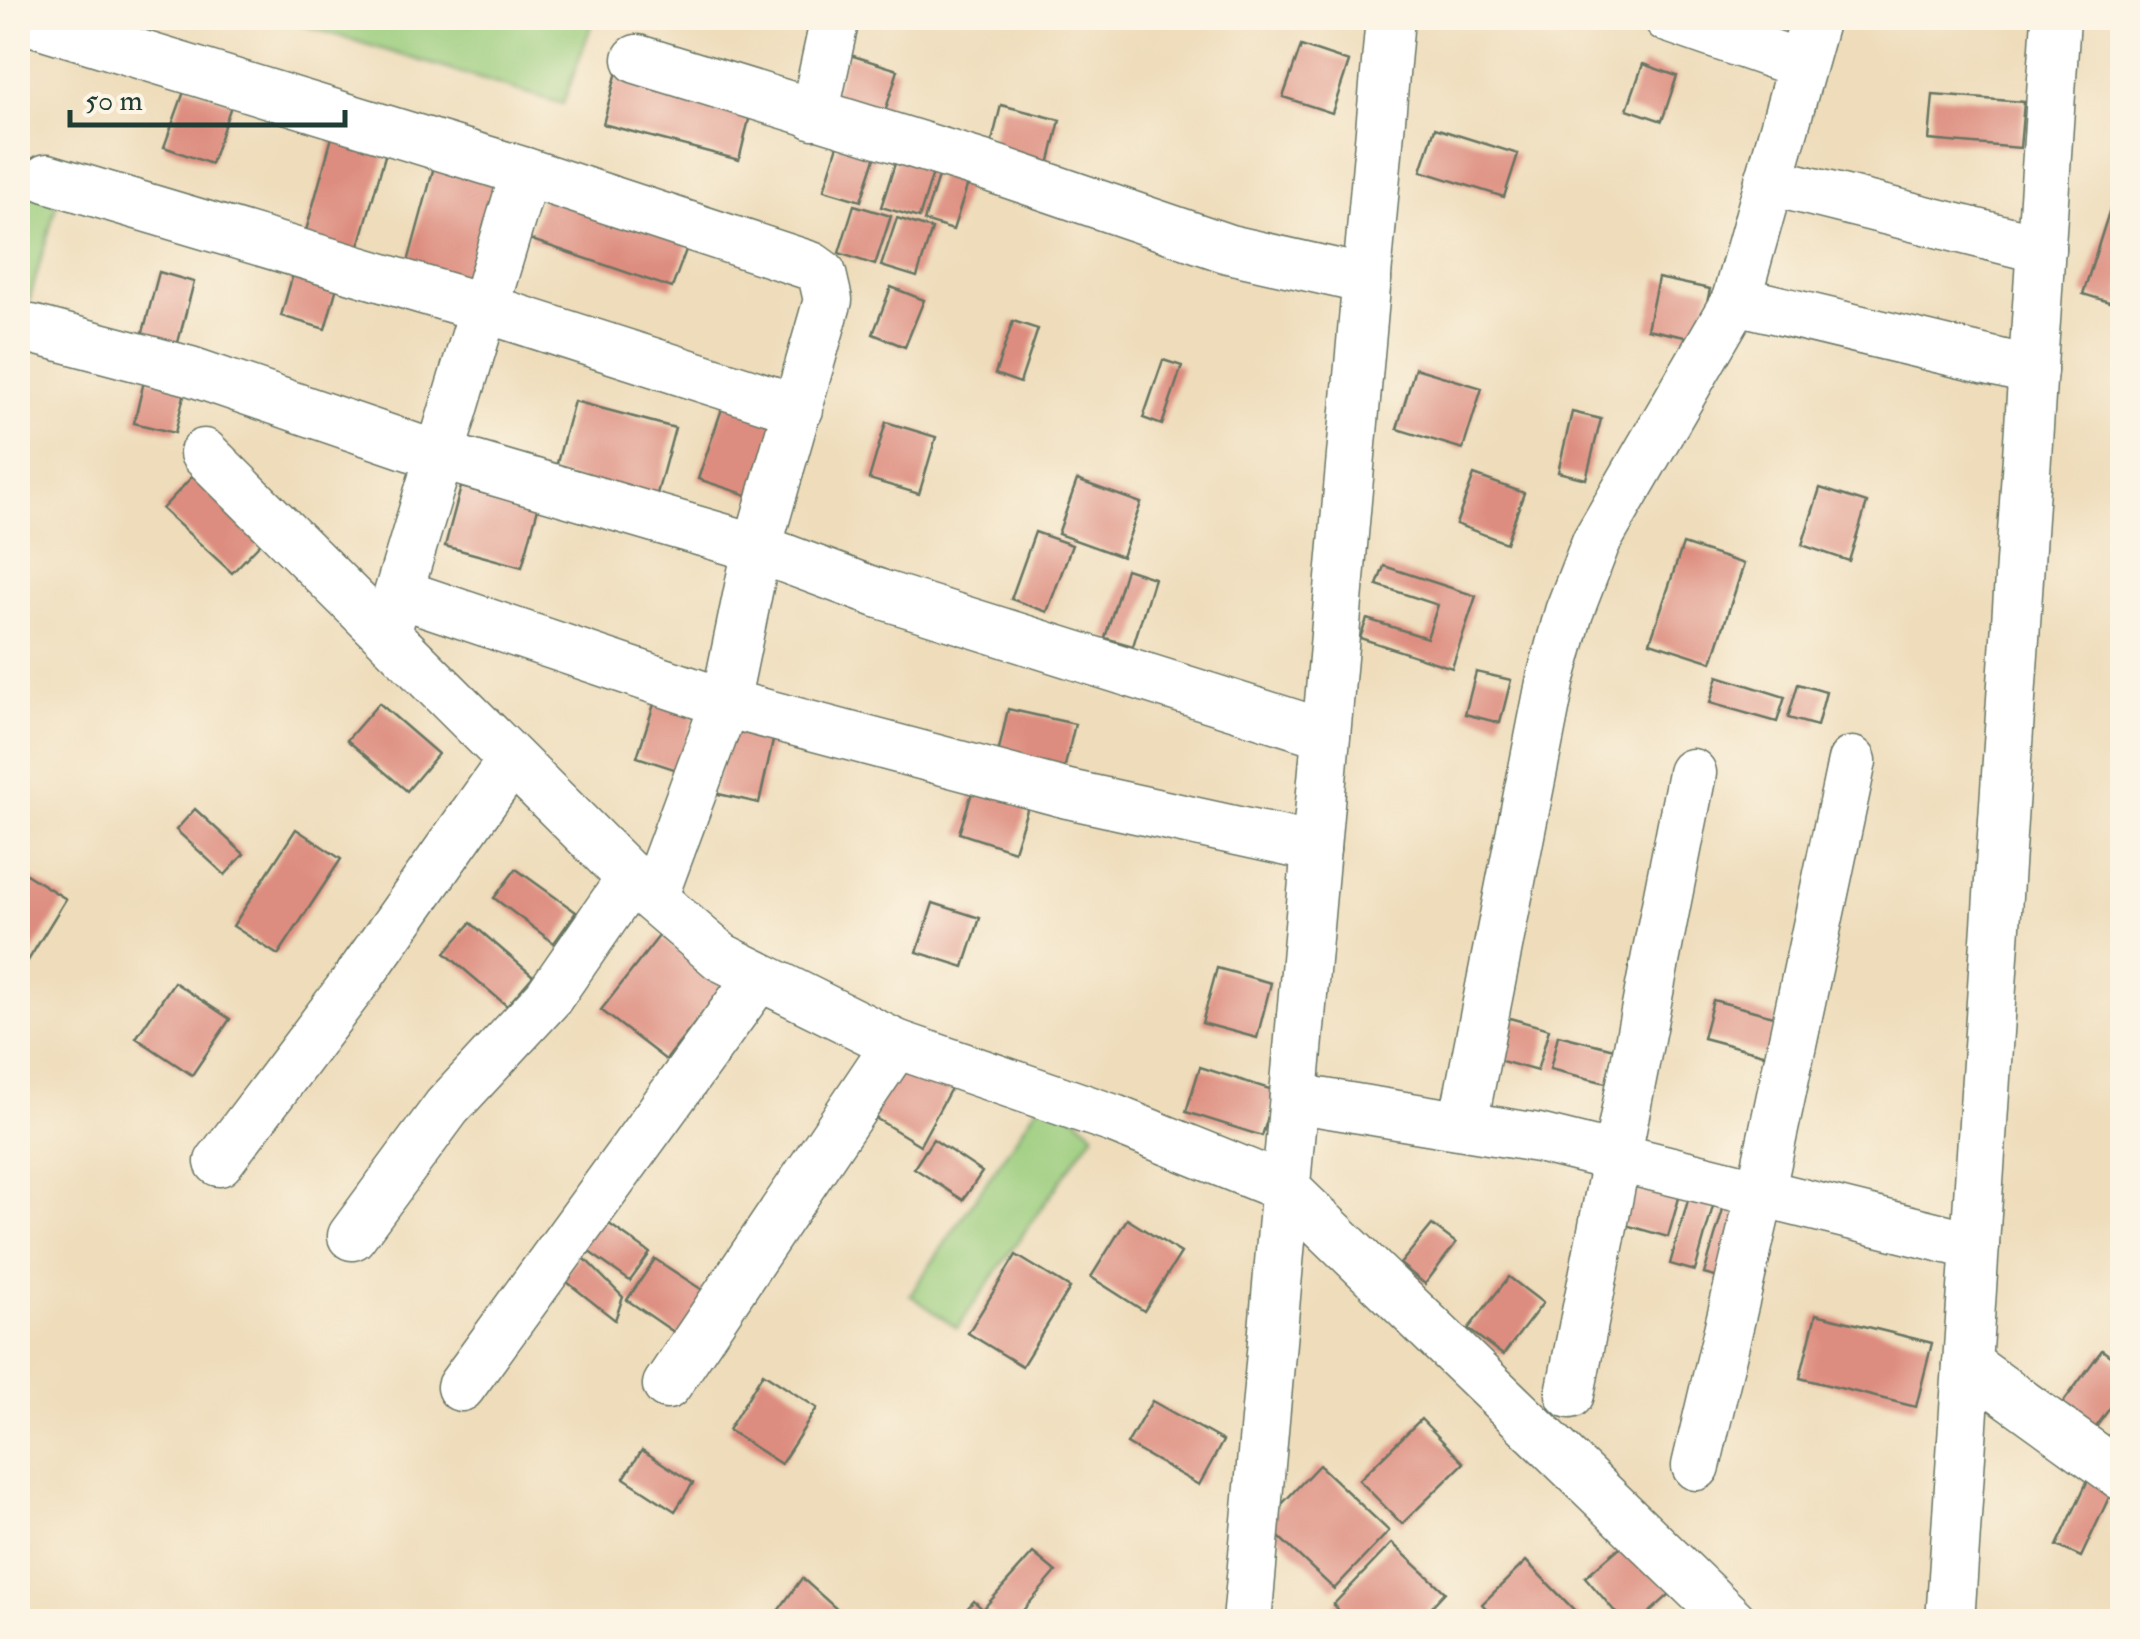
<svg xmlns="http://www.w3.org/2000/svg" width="2140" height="1639" font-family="'IM FELL Double Pica',serif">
<rect width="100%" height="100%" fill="#fcf5e5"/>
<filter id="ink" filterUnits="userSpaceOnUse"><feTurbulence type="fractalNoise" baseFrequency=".01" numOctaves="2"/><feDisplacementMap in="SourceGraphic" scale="20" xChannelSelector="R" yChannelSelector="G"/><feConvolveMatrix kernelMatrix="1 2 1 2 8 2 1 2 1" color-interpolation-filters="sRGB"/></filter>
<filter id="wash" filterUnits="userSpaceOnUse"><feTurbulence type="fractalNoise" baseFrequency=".0048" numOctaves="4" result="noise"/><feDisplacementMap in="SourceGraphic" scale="40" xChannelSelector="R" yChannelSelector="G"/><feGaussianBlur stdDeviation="2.25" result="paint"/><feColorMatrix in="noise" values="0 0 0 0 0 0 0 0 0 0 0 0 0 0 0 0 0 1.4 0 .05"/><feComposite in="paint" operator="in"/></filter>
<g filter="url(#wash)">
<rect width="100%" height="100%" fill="#eedcba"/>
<g fill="#9acc7c" stroke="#5c8458" stroke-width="2.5">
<path d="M301,18H594L563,104L299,24Z"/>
<path d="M18,177L60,192L29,301L18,298Z"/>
<path d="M1048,1091L1094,1133L957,1328L910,1295Z"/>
</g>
<g id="blocks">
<g fill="#dd8d7f">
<path d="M94,18H130L127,29Z"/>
<path d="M1301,46L1349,62L1332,113L1283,97Z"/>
<path d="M847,54L898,70L881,125L829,108Z"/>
<path d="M619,64L754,99L739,160L603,124Z"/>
<path d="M1643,64L1677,76L1662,121L1627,109Z"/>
<path d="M186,86L232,103L211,164L164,147Z"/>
<path d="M1933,95L2024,102L2020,148L1929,140Z"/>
<path d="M1001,105L1060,120L1048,169L989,154Z"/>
<path d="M1435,128L1518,154L1504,197L1421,171Z"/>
<path d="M842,132L880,143L861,201L824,190Z"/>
<path d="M332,137L386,152L357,253L304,238Z"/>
<path d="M899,151L936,163L919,218L881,207Z"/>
<path d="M437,156L510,176L481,282L408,262Z"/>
<path d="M944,158L973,168L953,230L924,221Z"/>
<path d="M2122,171V306L2083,294Z"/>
<path d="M545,190L690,239L672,288L529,239Z"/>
<path d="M854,205L891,216L875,265L839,253Z"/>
<path d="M897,218L932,229L917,277L881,266Z"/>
<path d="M297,260L341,273L325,329L281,316Z"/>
<path d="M159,272L194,282L176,350L141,340Z"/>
<path d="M1658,278L1710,289L1699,340L1647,329Z"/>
<path d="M891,287L924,300L905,347L873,334Z"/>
<path d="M1013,321L1038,329L1020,383L995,374Z"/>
<path d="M1163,360L1182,366L1162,425L1143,418Z"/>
<path d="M1415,368L1482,388L1463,449L1397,429Z"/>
<path d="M145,377L186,387L175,433L134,423Z"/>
<path d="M727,394L787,415L759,499L698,479Z"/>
<path d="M574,401L675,428L655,501L554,474Z"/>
<path d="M1572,412L1601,419L1586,479L1558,472Z"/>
<path d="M886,422L936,437L919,494L869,479Z"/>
<path d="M203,465L273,530L232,573L162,509Z"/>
<path d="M1474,475L1524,493L1506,543L1456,524Z"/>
<path d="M1077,480L1141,503L1122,557L1058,534Z"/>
<path d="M461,487L538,508L522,567L445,546Z"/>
<path d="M1820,488L1867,503L1849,561L1802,545Z"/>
<path d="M1035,532L1072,545L1047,612L1011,599Z"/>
<path d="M1683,544L1744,564L1712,662L1650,642Z"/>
<path d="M1384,566L1476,596L1452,668L1360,638L1367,619L1427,638L1438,605L1377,585Z"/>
<path d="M1126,569L1154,578L1133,646L1105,638Z"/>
<path d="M1476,672L1511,680L1500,723L1465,714Z"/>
<path d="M1718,676L1785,697L1777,722L1710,703Z"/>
<path d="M1798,684L1826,692L1817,726L1788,718Z"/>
<path d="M655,701L696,714L677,770L637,757Z"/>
<path d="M379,703L438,754L407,791L347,740Z"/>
<path d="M1008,709L1075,724L1063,774L997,759Z"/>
<path d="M729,726L774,736L759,803L714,793Z"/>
<path d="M976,780L1031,797L1014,851L959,833Z"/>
<path d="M195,809L244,854L225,875L176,830Z"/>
<path d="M296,829L341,859L278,955L233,926Z"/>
<path d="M18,869L66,899L18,977Z"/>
<path d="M516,869L576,912L554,943L494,898Z"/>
<path d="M933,903L980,918L964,967L917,952Z"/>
<path d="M471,923L533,976L507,1006L445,953Z"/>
<path d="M659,936L724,986L666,1060L601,1010Z"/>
<path d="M1217,968L1271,983L1257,1038L1202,1023Z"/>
<path d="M174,982L230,1019L192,1075L136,1038Z"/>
<path d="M1713,1000L1777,1017L1767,1055L1703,1038Z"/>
<path d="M1495,1014L1549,1029L1537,1071L1484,1056Z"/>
<path d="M1558,1035L1614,1049L1606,1083L1550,1069Z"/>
<path d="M909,1054L956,1079L920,1145L867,1113Z"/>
<path d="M1200,1067L1276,1091L1262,1136L1186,1112Z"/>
<path d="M933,1139L982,1172L963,1200L914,1168Z"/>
<path d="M1625,1163L1684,1180L1668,1237L1608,1220Z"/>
<path d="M1694,1179L1755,1196L1730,1281L1704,1274L1725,1202L1715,1199L1695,1271L1670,1264Z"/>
<path d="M598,1216L650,1253L630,1281L578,1244Z"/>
<path d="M1127,1219L1181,1253L1144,1311L1091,1277Z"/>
<path d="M1432,1225L1456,1243L1425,1284L1400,1264Z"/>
<path d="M580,1254L623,1297L615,1320L562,1278Z"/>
<path d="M1016,1255L1070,1288L1022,1366L968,1333Z"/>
<path d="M655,1259L713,1297L684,1339L627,1300Z"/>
<path d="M1509,1277L1543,1303L1503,1355L1468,1329Z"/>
<path d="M1816,1314L1932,1343L1916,1407L1800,1378Z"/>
<path d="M2102,1350L2122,1365V1391L2089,1437L2056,1412Z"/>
<path d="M763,1373L817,1408L781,1464L728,1430Z"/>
<path d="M1152,1401L1223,1441L1199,1485L1127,1444Z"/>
<path d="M1421,1419L1464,1463L1402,1524L1359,1480Z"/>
<path d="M642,1450L693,1483L675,1511L624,1478Z"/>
<path d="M1319,1465L1389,1531L1334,1589L1264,1523Z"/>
<path d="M2088,1480L2112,1491L2081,1557L2057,1546Z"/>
<path d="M1634,1535L1679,1586L1639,1622H1624L1585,1577Z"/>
<path d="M1392,1543L1445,1592L1417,1622H1350L1333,1605Z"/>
<path d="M1033,1553L1056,1572L1013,1622H1001L985,1607Z"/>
<path d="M1526,1561L1586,1622H1499L1482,1604Z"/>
<path d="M802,1578L851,1622H770Z"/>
<path d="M974,1601L996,1622H955Z"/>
</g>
</g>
</g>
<g filter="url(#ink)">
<use href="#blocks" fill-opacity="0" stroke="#677563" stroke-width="2.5"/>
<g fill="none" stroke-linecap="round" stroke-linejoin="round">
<g stroke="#677563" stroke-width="51">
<g id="minor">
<path d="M21,18L525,172L811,266L822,274L828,300L757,548L725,703L653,898"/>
<path d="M1668,18L1800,64"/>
<path d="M1815,18L1736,300L2033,371"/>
<path d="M637,59L983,165L1229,249L1367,280"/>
<path d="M814,115L835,18"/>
<path d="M47,178L484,308L799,409"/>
<path d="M1769,181L2041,249"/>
<path d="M31,329L190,371L412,447L757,548L880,594L1326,734"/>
<path d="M204,453L644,891L721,957L896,1044L1114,1119L1285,1188L1733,1622"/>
<path d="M399,593L725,703L1068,794L1316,848"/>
<path d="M389,624L525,172"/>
<path d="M1294,1098L1538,1138L1975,1246"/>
<path d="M1463,1124L1551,678L1569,612L1596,542L1736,300"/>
<path d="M219,1162L358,978L512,760"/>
<path d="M352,1236L447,1107L548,998L632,877"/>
<path d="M1967,1364L2122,1476"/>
<path d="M667,1385L896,1044"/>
<path d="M461,1387L758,978"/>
<path d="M1570,1394L1692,773"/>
<path d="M1696,1466L1760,1195L1852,761"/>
<path d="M1247,1622L1390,18"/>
<path d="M1950,1622L2056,18"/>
</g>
</g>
<use href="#minor" stroke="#fff" stroke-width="48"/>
</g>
</g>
<rect width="2140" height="1639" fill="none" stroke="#fcf5e5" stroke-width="60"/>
<path d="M70 110v15h275v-15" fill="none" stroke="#1f3d34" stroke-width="5"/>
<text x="85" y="110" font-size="30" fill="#1f3d34" stroke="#fcf5e5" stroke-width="8" paint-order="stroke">50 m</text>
</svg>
